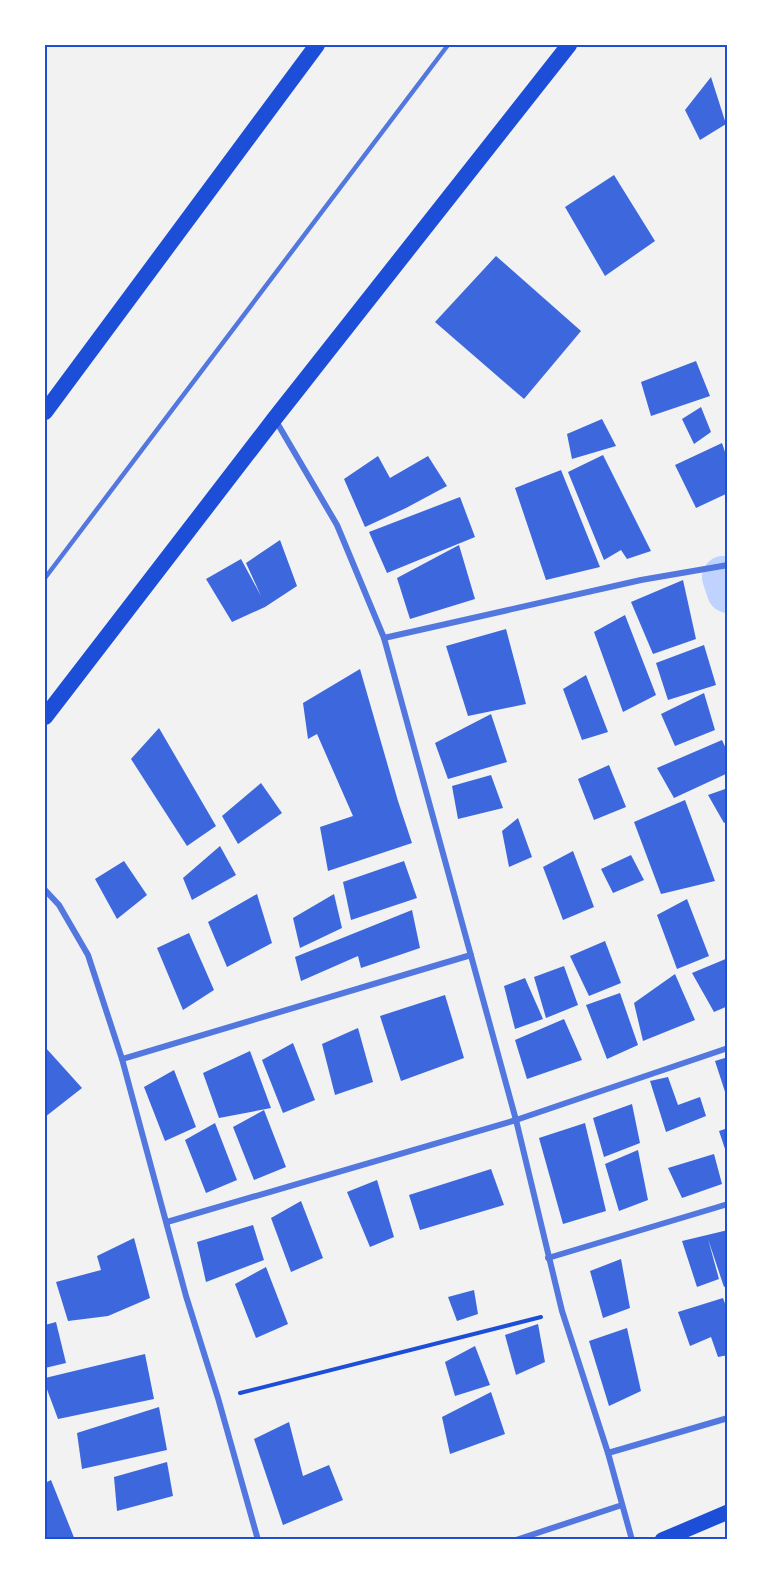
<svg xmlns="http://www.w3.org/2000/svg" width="773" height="1585" font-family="'Roboto Serif',serif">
<rect width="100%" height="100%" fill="#f2f2f2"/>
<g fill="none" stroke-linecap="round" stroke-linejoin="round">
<path stroke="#bfd3fe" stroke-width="42" d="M723,577L728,592"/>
</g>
<g fill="#3d67dc">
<path d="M711,77L726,124L700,140L685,110Z"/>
<path d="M614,175L655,241L605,276L565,207Z"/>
<path d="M496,256L581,331L524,399L435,322Z"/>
<path d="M696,361L710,396L651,416L641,382Z"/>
<path d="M701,407L711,432L694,444L682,419Z"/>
<path d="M602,419L616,446L572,459L567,434Z"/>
<path d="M722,443L728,461V493L696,508L675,465Z"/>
<path d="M603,455L651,551L627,559L621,550L604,560L568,472Z"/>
<path d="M378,456L390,478L428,456L447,486L406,508L365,527L344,479Z"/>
<path d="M561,470L600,567L546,580L515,488Z"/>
<path d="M460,497L475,537L387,573L369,532Z"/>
<path d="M280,540L297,586L265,607L232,622L206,579L241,559L261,596L246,563Z"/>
<path d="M459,545L475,599L410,619L397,578Z"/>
<path d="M683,580L696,639L653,654L631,602Z"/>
<path d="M625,615L656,695L623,712L594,632Z"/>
<path d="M506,629L526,704L468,716L446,646Z"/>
<path d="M704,645L716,685L668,700L656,663Z"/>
<path d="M360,669L398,801L412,843L328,871L320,827L353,816L317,734L308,739L303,703Z"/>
<path d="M586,675L608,732L582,740L563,689Z"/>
<path d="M704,693L715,730L675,746L661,714Z"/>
<path d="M491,714L507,762L448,779L435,743Z"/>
<path d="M159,728L216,826L187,846L131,759Z"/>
<path d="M722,740L728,753V773L674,798L657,768Z"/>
<path d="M609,765L626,807L594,820L578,779Z"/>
<path d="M491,775L503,808L458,819L452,786Z"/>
<path d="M261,783L282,813L238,844L222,816Z"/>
<path d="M728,788V821L724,823L708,795Z"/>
<path d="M685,800L715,881L661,894L634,822Z"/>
<path d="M518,818L532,857L509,867L502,831Z"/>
<path d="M220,846L236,875L192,900L183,878Z"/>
<path d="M573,851L594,907L563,920L543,867Z"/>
<path d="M631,855L644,880L613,893L601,869Z"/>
<path d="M124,861L147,895L117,919L95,879Z"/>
<path d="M404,861L417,898L351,920L343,882Z"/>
<path d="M257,894L272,943L227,967L208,922Z"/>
<path d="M334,894L342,928L300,948L293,918Z"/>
<path d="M687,899L709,956L677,969L657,915Z"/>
<path d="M412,910L420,948L361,968L358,956L301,981L295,957Z"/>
<path d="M189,933L214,990L183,1010L157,948Z"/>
<path d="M605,941L621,983L589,996L570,956Z"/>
<path d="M728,958V1006L714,1012L692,973Z"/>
<path d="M564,966L578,1005L546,1018L534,977Z"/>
<path d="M675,974L695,1020L643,1041L634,1003Z"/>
<path d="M525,978L543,1019L515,1029L504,986Z"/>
<path d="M620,993L638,1045L607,1059L586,1005Z"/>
<path d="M445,995L464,1058L401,1081L380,1016Z"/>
<path d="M564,1019L582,1060L527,1079L515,1040Z"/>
<path d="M358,1028L373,1082L335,1095L322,1044Z"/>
<path d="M293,1043L315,1100L283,1113L262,1060Z"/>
<path d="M45,1047L82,1088L45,1117Z"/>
<path d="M250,1051L271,1108L219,1118L203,1073Z"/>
<path d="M728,1057V1101L715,1061Z"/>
<path d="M174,1070L196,1127L165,1141L144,1087Z"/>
<path d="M668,1077L678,1105L700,1097L706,1116L666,1132L650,1081Z"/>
<path d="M632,1104L640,1143L604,1157L593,1118Z"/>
<path d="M264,1110L286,1167L254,1180L233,1127Z"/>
<path d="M215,1123L237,1180L206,1193L185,1140Z"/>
<path d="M585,1123L606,1211L563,1224L539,1138Z"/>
<path d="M728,1128V1158L719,1131Z"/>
<path d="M638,1150L648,1200L619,1211L605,1164Z"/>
<path d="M714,1154L722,1184L682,1198L668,1168Z"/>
<path d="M491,1169L504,1205L420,1230L409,1195Z"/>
<path d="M377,1180L394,1237L370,1247L347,1192Z"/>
<path d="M301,1201L323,1258L291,1272L271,1218Z"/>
<path d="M253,1225L264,1260L206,1282L197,1242Z"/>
<path d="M728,1230V1285L724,1287L708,1239L719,1279L697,1287L682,1241Z"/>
<path d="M134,1238L150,1298L108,1316L68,1321L56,1282L101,1270L97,1256Z"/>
<path d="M621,1259L630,1308L603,1318L590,1271Z"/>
<path d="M266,1267L288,1324L256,1338L235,1284Z"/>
<path d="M474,1290L478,1314L457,1321L448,1297Z"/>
<path d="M723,1298L728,1312V1355L718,1357L711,1337L690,1346L678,1312Z"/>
<path d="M56,1322L66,1363L45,1368V1325Z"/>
<path d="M538,1324L545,1362L516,1375L505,1335Z"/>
<path d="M627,1328L641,1391L609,1406L589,1341Z"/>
<path d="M475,1346L490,1385L455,1396L445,1362Z"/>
<path d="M145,1354L154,1399L58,1419L45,1384V1378Z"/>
<path d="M491,1392L505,1434L450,1454L442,1417Z"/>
<path d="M159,1407L167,1450L82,1469L77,1433Z"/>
<path d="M289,1422L303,1476L329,1465L343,1500L283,1525L254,1439Z"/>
<path d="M167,1462L173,1496L117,1511L114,1477Z"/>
<path d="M51,1480L75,1540H45V1483Z"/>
</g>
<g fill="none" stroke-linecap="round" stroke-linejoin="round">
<path stroke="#1d4ed8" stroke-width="4" d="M240,1393L541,1317"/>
<path stroke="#5277de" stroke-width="4.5" d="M45,578L448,45"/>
<g stroke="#5277de" stroke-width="6">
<path d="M276,421L337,525L384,638L516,1120L562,1311L608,1453L632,1540"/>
<path d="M384,638L641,580L728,565"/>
<path d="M45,890L59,905L88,955L122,1059L186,1296L218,1398L258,1540"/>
<path d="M122,1059L471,955"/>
<path d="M167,1222L516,1120L728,1048"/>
<path d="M548,1258L728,1204"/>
<path d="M608,1453L728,1418"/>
<path d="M516,1540L622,1505"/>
</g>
<path stroke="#1d4ed8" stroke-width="15" d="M662,1540L728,1512"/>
<g stroke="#1d4ed8" stroke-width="16">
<path d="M45,412L317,45"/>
<path d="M45,717L275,418L569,45"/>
</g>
</g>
<rect width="773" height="1585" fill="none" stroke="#ffffff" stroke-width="93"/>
<rect x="46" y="46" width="680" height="1492" fill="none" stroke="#1d4ed8" stroke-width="2"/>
</svg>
